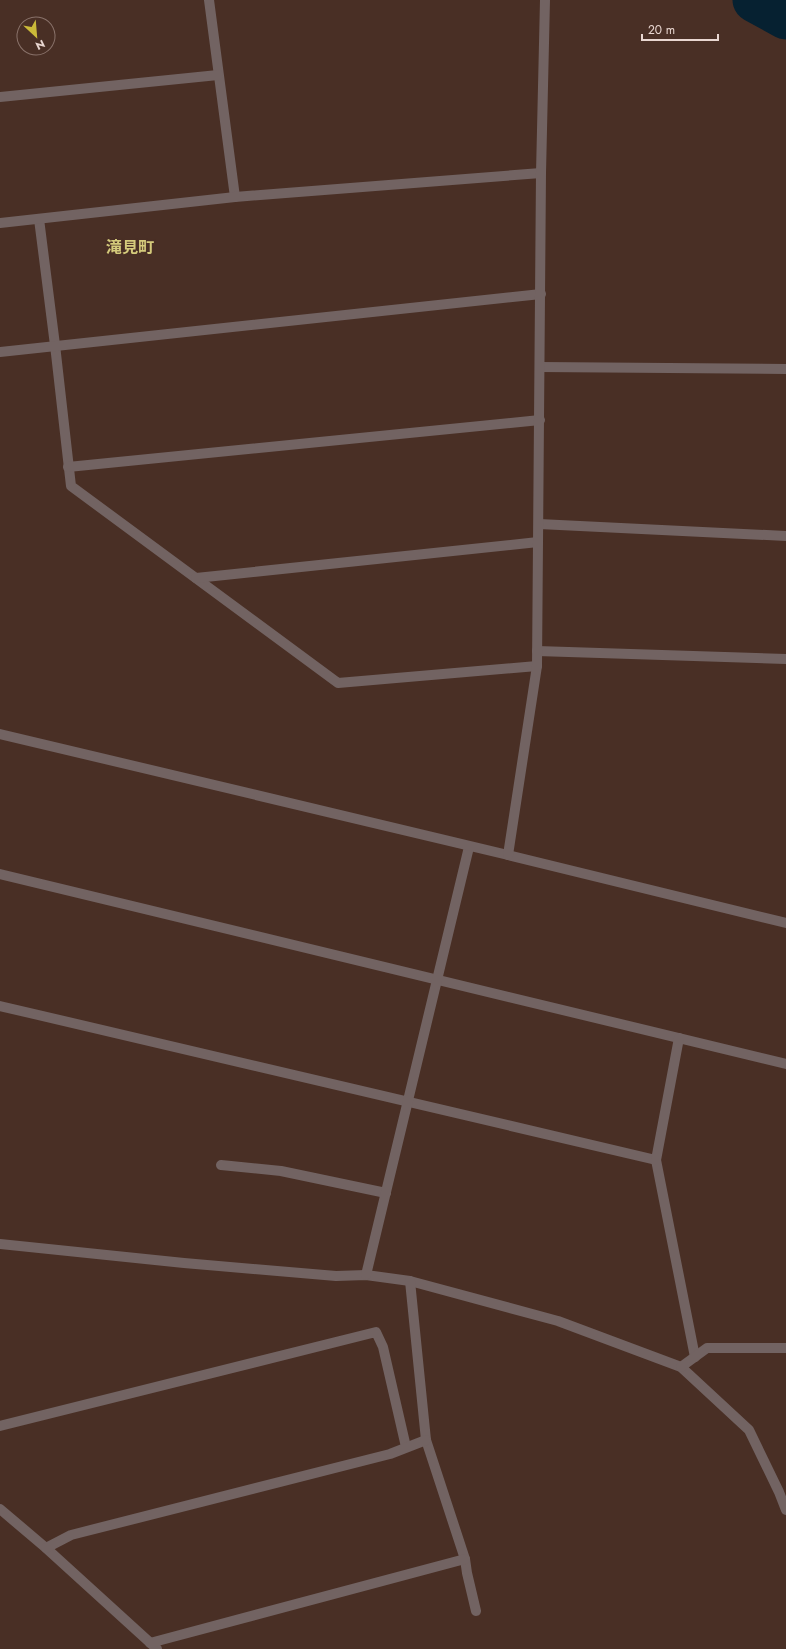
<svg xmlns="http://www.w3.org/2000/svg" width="786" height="1649" font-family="Jost,'Noto Sans JP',sans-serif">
<rect width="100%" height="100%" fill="#492f25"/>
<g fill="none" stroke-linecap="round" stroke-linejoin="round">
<path stroke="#062131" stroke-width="45" d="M755,0L786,17"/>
<g stroke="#726362" stroke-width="10">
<path d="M209,0L235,197"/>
<path d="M0,97L218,75"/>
<path d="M39,219L55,345L71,486L338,683L537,666"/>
<path d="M0,223L235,197L541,173"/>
<path d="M0,352L541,294"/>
<path d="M540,367L786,369"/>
<path d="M68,467L540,420"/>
<path d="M539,524L786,536"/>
<path d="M196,578L538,542"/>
<path d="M537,651L786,659"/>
<path d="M0,874L786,1064"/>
<path d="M0,1006L656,1160"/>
<path d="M679,1038L656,1160L695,1357"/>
<path d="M221,1165L281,1171L386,1193"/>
<path d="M0,1244L184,1263L336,1276L366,1275L410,1281L558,1321L681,1367L749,1430L779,1492L786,1510"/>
<path d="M366,1275L469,847"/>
<path d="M410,1281L426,1440L465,1559L467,1573L476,1611"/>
<path d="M681,1367L707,1348H786"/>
<path d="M0,1426L376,1332L383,1347L406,1447"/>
<path d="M0,1509L46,1548L157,1649"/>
<path d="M46,1548L71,1535L390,1454L426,1440"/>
<path d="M150,1643L465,1559"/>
</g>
<g stroke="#726362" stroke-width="10">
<path d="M0,734L508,855L786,923"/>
<path d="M508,855L537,666L541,173L545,0"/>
</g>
</g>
<g text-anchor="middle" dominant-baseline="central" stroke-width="4" stroke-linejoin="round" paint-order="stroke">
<g font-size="16" font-weight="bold" fill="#d4ca7b" stroke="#492f25">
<text x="130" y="247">滝見町</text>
</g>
</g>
<g transform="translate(36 36) rotate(154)"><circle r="19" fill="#492f25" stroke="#89726a"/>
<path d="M0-3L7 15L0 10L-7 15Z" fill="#cbba39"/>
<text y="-6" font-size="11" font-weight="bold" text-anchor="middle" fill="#e9d7d1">N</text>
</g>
<path d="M642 34v6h76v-6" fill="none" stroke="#e9d7d1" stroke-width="2"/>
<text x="648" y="34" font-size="12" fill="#e9d7d1" stroke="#492f25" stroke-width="3" paint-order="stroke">20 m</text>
</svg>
